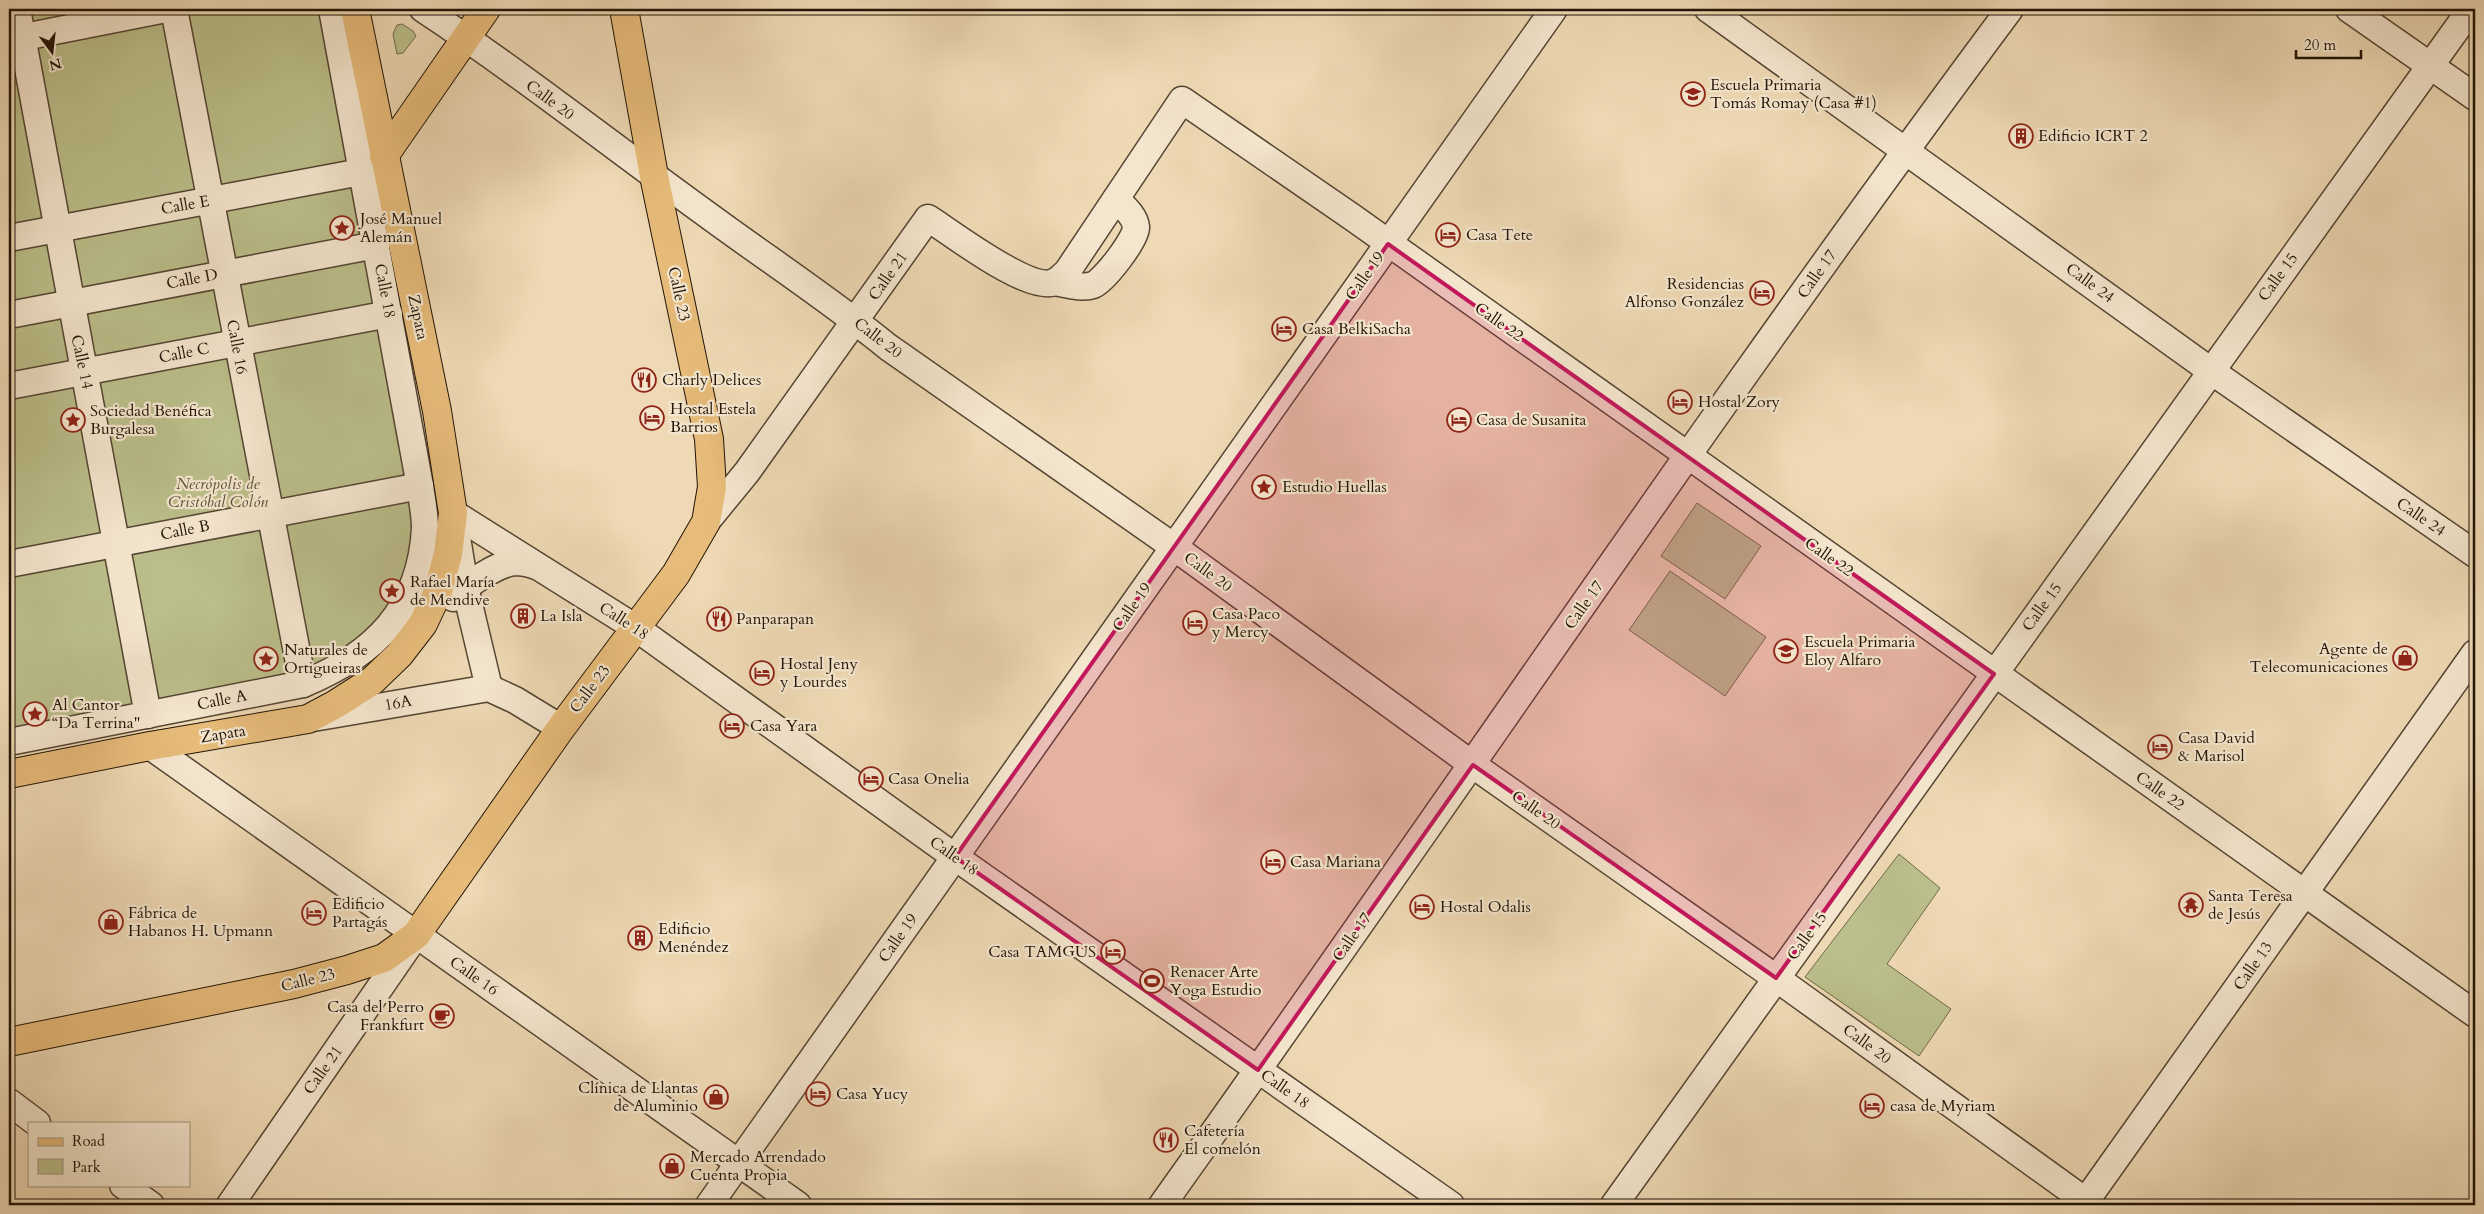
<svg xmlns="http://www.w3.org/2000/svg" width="2484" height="1214" font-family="Cardo,serif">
<rect width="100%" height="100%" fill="#eed9b4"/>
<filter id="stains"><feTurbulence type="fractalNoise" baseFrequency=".004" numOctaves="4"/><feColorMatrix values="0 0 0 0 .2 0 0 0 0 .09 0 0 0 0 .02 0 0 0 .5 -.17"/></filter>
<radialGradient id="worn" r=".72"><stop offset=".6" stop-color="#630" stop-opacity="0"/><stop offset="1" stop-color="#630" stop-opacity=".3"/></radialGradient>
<g fill="#bbbf8b" stroke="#6e6a49">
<path d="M9,9H342L433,508L377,654L9,751Z"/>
<path d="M402,24L413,31L416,36L403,53L397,54L393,34L397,25Z"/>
<path d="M1697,503L1761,546L1725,599L1661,556Z"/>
<path d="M1670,571L1766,637L1725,696L1629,630Z"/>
<path d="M1899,854L1940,888L1887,964L1951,1009L1919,1056L1805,977Z"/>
</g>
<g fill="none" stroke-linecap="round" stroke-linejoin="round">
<g stroke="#554532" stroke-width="29">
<g id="minor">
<path d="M17,9C59,244 104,479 148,715"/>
<path d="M174,9L303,684"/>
<path d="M423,9C520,73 611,145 705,213C766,258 829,299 888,347L1174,547L1473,765L1776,978L2091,1205"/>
<path d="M1708,9L2211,371L2475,554"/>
<path d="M2349,9L2475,97"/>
<path d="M9,40L166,9"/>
<path d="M9,238L361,172"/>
<path d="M1054,282C1066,284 1082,289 1093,285C1104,281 1137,238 1136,227C1135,216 1124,207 1116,199"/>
<path d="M9,315L376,245"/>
<path d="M9,386L389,314"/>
<path d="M453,513L636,628L955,857L1451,1205"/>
<path d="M706,522L747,472L928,218C952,233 1029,293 1055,282C1059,280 1063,275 1067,272L1182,100L1352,217L2475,1014"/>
<path d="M455,525L465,587L489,688"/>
<path d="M9,564L420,486"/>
<path d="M453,598C467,585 497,563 516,562C522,562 530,564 536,566"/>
<path d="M313,718L489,688L515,700L561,728"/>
<path d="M9,742L303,684C374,655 421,609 425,528C425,515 422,500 420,486L332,9"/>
<path d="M150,746L798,1205"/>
<path d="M9,1102L37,1123"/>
<path d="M123,1185L151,1205"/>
<path d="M230,1205L414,938"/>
<path d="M709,1205L1554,9"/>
<path d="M1162,1205C1446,807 1718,401 2010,9"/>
<path d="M1614,1205L2471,9"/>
<path d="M2083,1205L2475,653"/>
</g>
</g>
<g stroke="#221407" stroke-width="30">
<g id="major">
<path d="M384,156L486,9"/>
<path d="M9,774L150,746L308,719L336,704L372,681L399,655L423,624L438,592L448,554L453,513L437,411L355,9"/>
<path d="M9,1042L294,984L347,970L384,958L416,935L561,728L676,574L706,522L712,487L709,439L654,176L624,9"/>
</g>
</g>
<use href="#minor" stroke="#f4e6ce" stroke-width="26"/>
<use href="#major" stroke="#e7bc7a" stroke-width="28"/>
</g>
<path fill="#c2185b" fill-opacity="0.2" stroke="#c2185b" stroke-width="4" stroke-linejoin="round" d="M1388,244L1994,674L1776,978L1473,765L1258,1070L955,857Z"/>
<defs>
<g id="school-ring" transform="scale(1.25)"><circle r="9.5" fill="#f4e6ce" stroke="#8f2418" stroke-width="1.5"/><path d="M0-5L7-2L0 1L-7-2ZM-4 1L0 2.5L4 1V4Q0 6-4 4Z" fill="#8f2418"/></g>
<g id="building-ring" transform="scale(1.25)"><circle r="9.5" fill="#f4e6ce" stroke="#8f2418" stroke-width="1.5"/><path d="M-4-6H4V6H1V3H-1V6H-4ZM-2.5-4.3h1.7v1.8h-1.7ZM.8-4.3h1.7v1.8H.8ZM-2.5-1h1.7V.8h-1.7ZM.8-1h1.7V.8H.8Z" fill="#8f2418"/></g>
<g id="sight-ring" transform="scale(1.25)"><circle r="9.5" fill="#f4e6ce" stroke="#8f2418" stroke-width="1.5"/><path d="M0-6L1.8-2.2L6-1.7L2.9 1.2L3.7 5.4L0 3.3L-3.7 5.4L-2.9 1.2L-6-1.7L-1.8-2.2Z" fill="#8f2418"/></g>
<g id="hotel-ring" transform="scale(1.25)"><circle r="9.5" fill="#f4e6ce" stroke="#8f2418" stroke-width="1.5"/><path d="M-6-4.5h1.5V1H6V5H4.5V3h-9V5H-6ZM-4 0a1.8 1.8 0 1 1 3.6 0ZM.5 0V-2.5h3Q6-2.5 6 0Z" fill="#8f2418"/></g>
<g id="restaurant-ring" transform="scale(1.25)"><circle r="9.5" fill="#f4e6ce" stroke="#8f2418" stroke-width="1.5"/><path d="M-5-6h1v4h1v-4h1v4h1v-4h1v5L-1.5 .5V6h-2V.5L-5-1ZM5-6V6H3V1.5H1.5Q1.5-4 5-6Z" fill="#8f2418"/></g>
<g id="shop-ring" transform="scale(1.25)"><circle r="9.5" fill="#f4e6ce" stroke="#8f2418" stroke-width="1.5"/><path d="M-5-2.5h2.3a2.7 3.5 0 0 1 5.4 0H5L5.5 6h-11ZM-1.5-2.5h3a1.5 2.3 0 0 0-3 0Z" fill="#8f2418"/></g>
<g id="temple-ring" transform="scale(1.25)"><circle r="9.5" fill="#f4e6ce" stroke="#8f2418" stroke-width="1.5"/><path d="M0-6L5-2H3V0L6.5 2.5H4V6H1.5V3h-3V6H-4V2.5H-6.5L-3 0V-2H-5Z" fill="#8f2418"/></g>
<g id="stadium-ring" transform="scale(1.25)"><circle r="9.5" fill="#f4e6ce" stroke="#8f2418" stroke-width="1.5"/><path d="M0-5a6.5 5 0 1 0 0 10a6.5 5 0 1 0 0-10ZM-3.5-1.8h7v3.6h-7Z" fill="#8f2418"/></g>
<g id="cafe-ring" transform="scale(1.25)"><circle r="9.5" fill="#f4e6ce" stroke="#8f2418" stroke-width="1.5"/><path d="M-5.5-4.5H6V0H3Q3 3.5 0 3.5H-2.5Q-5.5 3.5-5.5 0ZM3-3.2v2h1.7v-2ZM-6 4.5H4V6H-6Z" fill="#8f2418"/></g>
</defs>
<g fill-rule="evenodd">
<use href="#school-ring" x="1693" y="94"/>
<use href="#building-ring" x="2021" y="136"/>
<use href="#sight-ring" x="342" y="228"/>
<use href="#hotel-ring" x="1448" y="235"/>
<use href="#hotel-ring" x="1762" y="293"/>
<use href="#hotel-ring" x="1284" y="329"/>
<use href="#restaurant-ring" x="644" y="380"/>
<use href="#hotel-ring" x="1680" y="402"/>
<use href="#hotel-ring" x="652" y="418"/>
<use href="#sight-ring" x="73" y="420"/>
<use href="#hotel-ring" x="1459" y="420"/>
<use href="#sight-ring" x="1264" y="487"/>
<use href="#sight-ring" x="392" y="591"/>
<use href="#building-ring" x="523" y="616"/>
<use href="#restaurant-ring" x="719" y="619"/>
<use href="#hotel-ring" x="1195" y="623"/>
<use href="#school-ring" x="1786" y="651"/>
<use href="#shop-ring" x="2405" y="658"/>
<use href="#sight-ring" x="266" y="659"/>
<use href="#hotel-ring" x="762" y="673"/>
<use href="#sight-ring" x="35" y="714"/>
<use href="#hotel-ring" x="732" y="726"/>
<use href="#hotel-ring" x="2160" y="747"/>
<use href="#hotel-ring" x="871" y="779"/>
<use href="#hotel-ring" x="1273" y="862"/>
<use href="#temple-ring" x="2191" y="905"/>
<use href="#hotel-ring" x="1422" y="907"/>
<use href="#hotel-ring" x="314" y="913"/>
<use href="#shop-ring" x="111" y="922"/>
<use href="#building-ring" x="640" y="938"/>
<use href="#hotel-ring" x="1113" y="952"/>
<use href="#stadium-ring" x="1152" y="981"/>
<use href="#cafe-ring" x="442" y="1016"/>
<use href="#hotel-ring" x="818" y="1094"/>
<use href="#shop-ring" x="716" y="1097"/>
<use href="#hotel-ring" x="1872" y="1106"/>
<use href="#restaurant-ring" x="1166" y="1140"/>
<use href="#shop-ring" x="672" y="1166"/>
</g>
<g text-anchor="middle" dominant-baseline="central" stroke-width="4.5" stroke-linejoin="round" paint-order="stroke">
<g font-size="16" fill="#221407" stroke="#f4e6ce" text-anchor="start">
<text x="1710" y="85">Escuela Primaria<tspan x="1710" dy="18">Tomás Romay (Casa #1)</tspan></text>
<text x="2038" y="136">Edificio ICRT 2</text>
<text x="360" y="219">José Manuel<tspan x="360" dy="18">Alemán</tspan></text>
<text x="1466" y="235">Casa Tete</text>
<text x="1744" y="284" text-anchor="end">Residencias<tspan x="1744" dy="18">Alfonso González</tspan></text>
<text x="1302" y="329">Casa BelkiSacha</text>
<text x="662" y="380">Charly Delices</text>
<text x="1698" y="402">Hostal Zory</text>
<text x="670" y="409">Hostal Estela<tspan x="670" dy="18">Barrios</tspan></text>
<text x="90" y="411">Sociedad Benéfica<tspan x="90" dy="18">Burgalesa</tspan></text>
<text x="1476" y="420">Casa de Susanita</text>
<text x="1282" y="487">Estudio Huellas</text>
<text x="410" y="582">Rafael María<tspan x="410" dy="18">de Mendive</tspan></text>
<text x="1212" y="614">Casa Paco<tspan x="1212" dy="18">y Mercy</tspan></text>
<text x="540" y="616">La Isla</text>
<text x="736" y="619">Panparapan</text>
<text x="1804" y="642">Escuela Primaria<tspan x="1804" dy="18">Eloy Alfaro</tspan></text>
<text x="2388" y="649" text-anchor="end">Agente de<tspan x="2388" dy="18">Telecomunicaciones</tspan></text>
<text x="284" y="650">Naturales de<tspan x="284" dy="18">Ortigueiras</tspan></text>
<text x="780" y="664">Hostal Jeny<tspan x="780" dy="18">y Lourdes</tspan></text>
<text x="52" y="705">Al Cantor<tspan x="52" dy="18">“Da Terrina"</tspan></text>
<text x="750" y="726">Casa Yara</text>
<text x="2178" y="738">Casa David<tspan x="2178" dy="18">&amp; Marisol</tspan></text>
<text x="888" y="779">Casa Onelia</text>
<text x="1290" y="862">Casa Mariana</text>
<text x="2208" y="896">Santa Teresa<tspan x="2208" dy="18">de Jesús</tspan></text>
<text x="332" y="904">Edificio<tspan x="332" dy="18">Partagás</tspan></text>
<text x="1440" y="907">Hostal Odalis</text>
<text x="128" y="913">Fábrica de<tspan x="128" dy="18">Habanos H. Upmann</tspan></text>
<text x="658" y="929">Edificio<tspan x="658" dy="18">Menéndez</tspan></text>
<text x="1096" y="952" text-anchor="end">Casa TAMGUS</text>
<text x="1170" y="972">Renacer Arte<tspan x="1170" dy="18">Yoga Estudio</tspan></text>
<text x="424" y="1007" text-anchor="end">Casa del Perro<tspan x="424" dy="18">Frankfurt</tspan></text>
<text x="698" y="1088" text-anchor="end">Clínica de Llantas<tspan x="698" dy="18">de Aluminio</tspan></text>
<text x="836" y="1094">Casa Yucy</text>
<text x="1890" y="1106">casa de Myriam</text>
<text x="1184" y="1131">Cafetería<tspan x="1184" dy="18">El comelón</tspan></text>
<text x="690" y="1157">Mercado Arrendado<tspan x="690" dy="18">Cuenta Propia</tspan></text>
</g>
<g font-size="16" fill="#221407" stroke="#f4e6ce">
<text transform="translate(550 100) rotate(36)">Calle 20</text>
<text transform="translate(185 205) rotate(-10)">Calle E</text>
<text transform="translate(1817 274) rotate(-55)">Calle 17</text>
<text transform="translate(888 276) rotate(-55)">Calle 21</text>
<text transform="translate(1365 276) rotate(-55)">Calle 19</text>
<text transform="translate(2278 277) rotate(-54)">Calle 15</text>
<text transform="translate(192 279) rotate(-11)">Calle D</text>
<text transform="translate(2090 283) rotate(36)">Calle 24</text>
<text transform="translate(385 291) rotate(79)">Calle 18</text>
<text transform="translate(679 294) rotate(78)">Calle 23</text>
<text transform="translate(418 317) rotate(78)">Zapata</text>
<text transform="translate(1499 322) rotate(35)">Calle 22</text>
<text transform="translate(878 338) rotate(37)">Calle 20</text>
<text transform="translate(237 347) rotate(79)">Calle 16</text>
<text transform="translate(184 353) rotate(-11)">Calle C</text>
<text transform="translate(82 362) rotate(78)">Calle 14</text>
<text transform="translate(2421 517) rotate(34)">Calle 24</text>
<text transform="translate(185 530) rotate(-11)">Calle B</text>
<text transform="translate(1829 557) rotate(35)">Calle 22</text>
<text transform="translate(1208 572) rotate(36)">Calle 20</text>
<text transform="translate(1584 605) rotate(-55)">Calle 17</text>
<text transform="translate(1132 607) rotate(-55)">Calle 19</text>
<text transform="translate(2042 607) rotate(-54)">Calle 15</text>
<text transform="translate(624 621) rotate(33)">Calle 18</text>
<text transform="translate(590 689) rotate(-53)">Calle 23</text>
<text transform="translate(222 700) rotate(-11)">Calle A</text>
<text transform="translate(398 703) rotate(-10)">16A</text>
<text transform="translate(223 734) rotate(-9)">Zapata</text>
<text transform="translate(2160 791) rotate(35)">Calle 22</text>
<text transform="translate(1536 810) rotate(35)">Calle 20</text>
<text transform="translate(954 856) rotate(35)">Calle 18</text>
<text transform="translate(1807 936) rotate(-54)">Calle 15</text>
<text transform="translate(1352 937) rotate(-55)">Calle 17</text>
<text transform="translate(898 938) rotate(-55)">Calle 19</text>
<text transform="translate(2253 966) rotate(-55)">Calle 13</text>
<text transform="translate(474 976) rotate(35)">Calle 16</text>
<text transform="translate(308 980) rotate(-14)">Calle 23</text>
<text transform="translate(1867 1044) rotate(36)">Calle 20</text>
<text transform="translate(323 1070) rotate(-55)">Calle 21</text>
<text transform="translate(1285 1089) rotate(35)">Calle 18</text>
</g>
<g font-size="16" font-style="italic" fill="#585035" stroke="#f4e6ce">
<text x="218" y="484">Necrópolis de<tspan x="218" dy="18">Cristóbal Colón</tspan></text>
</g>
</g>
<rect width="2484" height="1214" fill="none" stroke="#eed9b4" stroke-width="30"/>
<rect x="10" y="10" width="2464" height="1194" fill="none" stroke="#221407" stroke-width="2.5"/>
<rect x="15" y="15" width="2454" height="1184" fill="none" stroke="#221407"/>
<rect x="28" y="1122" width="162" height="65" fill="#f4e6ce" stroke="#a0927e"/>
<rect x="38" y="1138" width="25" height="8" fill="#e7bc7a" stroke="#a0927e"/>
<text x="72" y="1146" font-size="15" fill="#221407">Road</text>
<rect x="38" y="1159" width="25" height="15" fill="#bbbf8b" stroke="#a0927e"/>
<text x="72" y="1172" font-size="15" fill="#221407">Park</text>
<g transform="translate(52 52) rotate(165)" stroke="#f4e6ce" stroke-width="4" paint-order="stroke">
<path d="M0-4L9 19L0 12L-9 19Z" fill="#221407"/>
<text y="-8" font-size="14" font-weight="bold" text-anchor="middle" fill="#221407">N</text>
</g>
<path d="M2296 50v8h65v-8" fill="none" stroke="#221407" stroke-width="2.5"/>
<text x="2304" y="50" font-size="15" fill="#221407" stroke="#f4e6ce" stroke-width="4" paint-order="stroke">20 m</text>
<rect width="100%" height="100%" filter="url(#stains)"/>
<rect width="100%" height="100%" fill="url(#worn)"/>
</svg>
